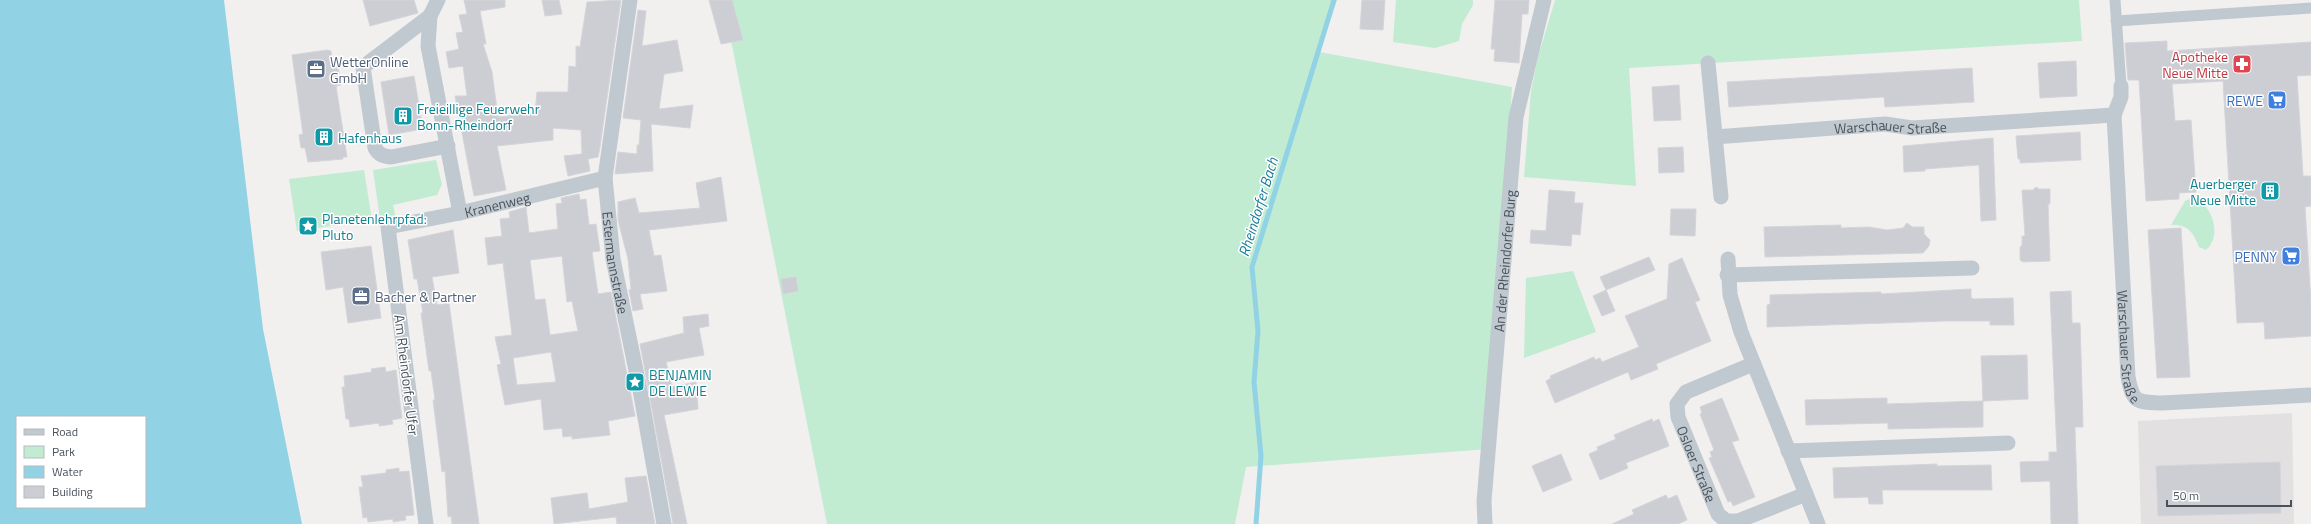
<svg xmlns="http://www.w3.org/2000/svg" width="2311" height="524" font-family="'Titillium Web',sans-serif">
<rect width="100%" height="100%" fill="#f2efef"/>
<path fill="#e2e0e0" d="M2292,413L2294,524H2141L2138,421Z"/>
<g fill="#c1ecd2">
<path d="M723,0H1337L1319,52L1512,87L1489,449L1246,467L1235,524H827Z"/>
<path d="M1396,0H1473V5L1462,24L1459,41L1435,48L1393,42Z"/>
<path d="M1555,0H2079L2082,41L1629,68L1636,186L1524,177L1531,91L1538,57Z"/>
<path d="M436,160L442,184L437,195L393,205L396,218L380,219L373,170Z"/>
<path d="M364,170L372,220L297,231L289,179Z"/>
<path d="M2194,197C2212,205 2223,236 2206,250L2199,247C2193,232 2188,224 2171,225L2185,201Z"/>
<path d="M1573,271L1596,332L1524,358L1526,278Z"/>
</g>
<path fill="#91d3e5" fill-rule="evenodd" d="M0,0H224L263,329L302,524H0ZM17,417H145V507H17Z"/>
<g fill="none" stroke-linecap="round" stroke-linejoin="round">
<path stroke="#91d3e5" stroke-width="5" d="M1256,524L1261,456L1254,382L1258,331L1252,267L1334,0"/>
</g>
<g fill="#ccced3" stroke="#d4d5da" fill-rule="evenodd">
<path d="M363,0H414L418,13L370,26Z"/>
<path d="M464,0H505V7L480,11L486,44H483L492,72L498,117L535,113L537,92H568L569,66L576,67V46L580,47L587,2L621,0L600,147L598,157L588,159L590,171L568,176L564,156L582,154L581,130L553,128V140L497,146L506,190L474,196L455,96H467L463,66L449,68L446,52L459,49L456,33L463,32L459,15L467,14Z"/>
<path d="M542,0H559L562,14L545,16Z"/>
<path d="M709,0H732L743,40L721,44Z"/>
<path d="M1362,0H1385L1383,30L1360,29Z"/>
<path d="M1495,0H1529L1528,14H1522L1519,63L1494,61L1495,49H1491Z"/>
<path d="M638,10L646,11L642,46L677,40L683,71L664,74L659,109L693,105L690,128L651,124L653,171L615,174L618,152L637,154V145H639L641,120L623,118Z"/>
<path d="M2167,41V51L2311,42V75L2297,76L2303,176H2311V206L2305,207L2311,302V336L2265,339L2264,322L2237,323L2223,81L2172,84L2175,121L2191,120L2196,192L2179,193V199L2146,201L2139,80H2128L2125,43Z"/>
<path d="M327,50L331,51L332,60L337,59L341,85L336,86L347,157H343V159L308,162L305,148H301L299,135L303,134L292,55Z"/>
<path d="M2076,61L2077,96L2040,98L2038,63Z"/>
<path d="M1972,68L1974,102L1885,107L1884,97L1729,107L1727,82Z"/>
<path d="M414,76L423,129L389,135L381,82Z"/>
<path d="M1679,85L1681,120L1654,121L1652,87Z"/>
<path d="M2080,132L2081,160L2020,163V159H2018L2016,136Z"/>
<path d="M1993,138L1996,220L1981,221L1979,165L1925,169V171L1904,172L1903,146Z"/>
<path d="M1683,147L1684,172L1659,173L1658,148Z"/>
<path d="M721,177L727,221L649,230L654,256L661,255L667,291L640,294L643,309L633,311L629,290L631,289L628,259L618,220V202L635,198L639,213L700,208L696,183Z"/>
<path d="M2036,187L2039,189H2050V204H2048L2050,261L2023,262L2020,260V247L2022,246V236H2025L2022,190H2033Z"/>
<path d="M1549,190L1575,192L1574,203H1583L1580,235L1572,234L1571,246L1530,243L1531,230L1546,231Z"/>
<path d="M579,194L580,200L586,199L589,225L596,224L600,251L592,252L598,294L611,292L635,416L608,421L610,435L572,439V436L563,437L562,428L544,430L541,399L505,405L497,365L501,364L495,337L512,335L503,263L488,265L485,238L502,236L500,219L510,218L509,212L526,207L529,233L558,229L556,204L562,203L561,198ZM562,256L567,302L572,301L578,331L550,335L545,299L535,300L530,260ZM551,352L556,382L517,385L513,358Z"/>
<path d="M1671,209H1696L1695,236L1670,235Z"/>
<path d="M1907,223L1912,227H1924V234L1930,240L1929,246L1923,253L1765,257L1764,227L1841,225V228L1869,227L1887,230L1903,228Z"/>
<path d="M2181,228L2190,377L2157,378L2148,230Z"/>
<path d="M453,230L459,273L432,277L437,305L449,303L479,524H452L451,516L448,517L445,471L442,472L433,400H435L431,371H429L421,313H423L417,279H414L408,240Z"/>
<path d="M371,246L381,318L348,323L343,287L326,290L321,252Z"/>
<path d="M1649,257L1655,270L1606,290L1600,277Z"/>
<path d="M1682,258L1700,300L1695,302L1711,341L1656,364L1658,369L1631,380L1628,372L1555,403L1546,381L1551,378L1550,376L1594,357L1595,360L1600,358L1602,362L1639,347L1625,316L1667,299L1669,264Z"/>
<path d="M796,277L798,291L783,294L781,279Z"/>
<path d="M1971,289V298L1974,299L2013,298L2014,325H1990V321H1945L1767,327V305L1770,304V295L1881,292V294Z"/>
<path d="M1606,290L1615,311L1602,316L1593,296Z"/>
<path d="M2071,291L2072,323H2080L2081,354L2083,427H2075L2078,524H2051L2050,481L2021,482L2020,462L2049,461V452H2057L2050,292Z"/>
<path d="M708,314L709,326L699,328L704,355L666,362L672,387L696,382L698,409L664,415L687,524H673L640,344L684,333L683,317Z"/>
<path d="M2027,355L2028,399L1983,401L1981,356Z"/>
<path d="M385,367L386,372L396,370L402,418L392,420L393,424L379,426V423L350,427L349,419H346L342,387H345L344,376L372,372L371,369Z"/>
<path d="M1722,398L1739,440L1732,442L1755,497L1733,506L1731,501L1728,502L1709,458L1712,457L1710,452L1714,450L1700,414L1702,413L1700,407Z"/>
<path d="M1887,398V404L1983,401V427L1888,429V423L1806,425L1805,400Z"/>
<path d="M1652,419L1653,422L1659,419L1669,446L1626,463L1628,468L1600,480L1589,454L1598,450L1597,447L1616,439L1614,435Z"/>
<path d="M1561,454L1572,480L1543,492L1532,466Z"/>
<path d="M2280,462L2281,513L2158,516L2156,466Z"/>
<path d="M1937,464V466L1991,465L1992,490H1882L1883,504H1869L1868,497L1834,498L1833,468Z"/>
<path d="M399,468V472L409,471L414,515L405,516L406,520L393,522V519L368,522L367,517L363,518L359,487H363L361,476L386,473V470Z"/>
<path d="M646,476L655,524H617L616,517L554,524L551,498L587,493L589,509L628,502L625,478Z"/>
<path d="M1666,495L1668,499L1677,495L1687,520L1678,524H1612L1634,514L1632,510Z"/>
</g>
<g fill="none" stroke-linecap="round" stroke-linejoin="round">
<g stroke="#c1c9d0" stroke-width="11">
<path d="M2115,0L2121,86"/>
<path d="M2116,21L2311,8"/>
</g>
<g stroke="#c1c9d0" stroke-width="15">
<path d="M438,0L430,16L428,46L460,213"/>
<path id="s1" d="M630,0L605,178L613,259L640,390L664,524"/>
<path d="M430,16L363,67L375,148C379,155 383,156 391,157L448,146"/>
<path d="M1708,63L1721,197"/>
<path d="M2114,115L2121,97V86"/>
<path id="s2" d="M1715,137L1885,124L1912,128L2114,115L2128,377C2133,403 2136,402 2162,403L2311,395"/>
<path d="M1728,259L1730,295L1741,332L1818,524"/>
<path d="M1727,275L1972,268"/>
<path id="s3" d="M1753,364L1686,392L1677,404L1678,417L1718,514L1726,521H1738L1806,494"/>
<path d="M1788,451L2008,443"/>
<path id="s4" d="M426,524L388,227L460,213L605,178"/>
<path id="s5" d="M1485,524L1484,501L1516,117L1544,0"/>
</g>
</g>
<defs>
<g id="pharmacy-square" transform="scale(1)"><rect x="-9" y="-9" width="18" height="18" rx="4" fill="#e0444e" stroke="#fff"/><path d="M-2-6h4v4h4v4h-4v4h-4v-4h-4v-4h4Z" fill="#fff"/></g>
<g id="office-square" transform="scale(1)"><rect x="-9" y="-9" width="18" height="18" rx="4" fill="#5c6f8a" stroke="#fff"/><path d="M-6-3h4V-5.5h4V-3h4V5H-6ZM-1-4.5V-3h2v-1.5ZM-6 0V1H6V0Z" fill="#fff"/></g>
<g id="supermarket-square" transform="scale(1)"><rect x="-9" y="-9" width="18" height="18" rx="4" fill="#3f7fe0" stroke="#fff"/><path d="M-6-5.5h2.5l.6 2H6L4.5 2H-2.5L-4.4-4H-6ZM-1.5 3.2a1.3 1.3 0 1 0 .1 0ZM3 3.2a1.3 1.3 0 1 0 .1 0Z" fill="#fff"/></g>
<g id="building-square" transform="scale(1)"><rect x="-9" y="-9" width="18" height="18" rx="4" fill="#0f9aa8" stroke="#fff"/><path d="M-4-6H4V6H1V3H-1V6H-4ZM-2.5-4.3h1.7v1.8h-1.7ZM.8-4.3h1.7v1.8H.8ZM-2.5-1h1.7V.8h-1.7ZM.8-1h1.7V.8H.8Z" fill="#fff"/></g>
<g id="sight-square" transform="scale(1)"><rect x="-9" y="-9" width="18" height="18" rx="4" fill="#0f9aa8" stroke="#fff"/><path d="M0-6L1.8-2.2L6-1.7L2.9 1.2L3.7 5.4L0 3.3L-3.7 5.4L-2.9 1.2L-6-1.7L-1.8-2.2Z" fill="#fff"/></g>
</defs>
<g fill-rule="evenodd">
<use href="#pharmacy-square" x="2242" y="64"/>
<use href="#office-square" x="316" y="69"/>
<use href="#supermarket-square" x="2277" y="100"/>
<use href="#building-square" x="403" y="116"/>
<use href="#building-square" x="324" y="137"/>
<use href="#building-square" x="2270" y="191"/>
<use href="#sight-square" x="308" y="226"/>
<use href="#supermarket-square" x="2291" y="256"/>
<use href="#office-square" x="361" y="296"/>
<use href="#sight-square" x="635" y="382"/>
</g>
<g text-anchor="middle" dominant-baseline="central" stroke-width="3" stroke-linejoin="round" paint-order="stroke">
<g font-size="14" fill="#be3a42" stroke="#fff" text-anchor="end">
<text x="2228" y="56">Apotheke<tspan x="2228" dy="16">Neue Mitte</tspan></text>
</g>
<g font-size="14" fill="#4e5e75" stroke="#fff" text-anchor="start">
<text x="330" y="61">WetterOnline<tspan x="330" dy="16">GmbH</tspan></text>
<text x="375" y="296">Bacher &amp; Partner</text>
</g>
<g font-size="14" fill="#366cbe" stroke="#fff" text-anchor="end">
<text x="2263" y="100">REWE</text>
<text x="2277" y="256">PENNY</text>
</g>
<g font-size="14" fill="#0d838f" stroke="#fff" text-anchor="start">
<text x="417" y="108">Freieillige Feuerwehr<tspan x="417" dy="16">Bonn-Rheindorf</tspan></text>
<text x="338" y="137">Hafenhaus</text>
<text x="2256" y="183" text-anchor="end">Auerberger<tspan x="2256" dy="16">Neue Mitte</tspan></text>
<text x="322" y="218">Planetenlehrpfad:<tspan x="322" dy="16">Pluto</tspan></text>
<text x="649" y="374">BENJAMIN<tspan x="649" dy="16">DE LEWIE</tspan></text>
</g>
<g font-size="14" fill="#49525b" stroke="#fff">
<text stroke="none"><textPath href="#s2" startOffset="176">Warschauer Straße</textPath></text>
<text stroke="none"><textPath href="#s4" startOffset="411">Kranenweg</textPath></text>
<text stroke="none"><textPath href="#s5" startOffset="264">An der Rheindorfer Burg</textPath></text>
<text stroke="none"><textPath href="#s1" startOffset="265">Estermannstraße</textPath></text>
<text stroke="none"><textPath href="#s2" startOffset="632">Warschauer Straße</textPath></text>
<text transform="translate(407 375) rotate(83)">Am Rheindorfer Ufer</text>
<text stroke="none"><textPath href="#s3" startOffset="151">Osloer Straße</textPath></text>
</g>
<g font-size="15" font-style="italic" fill="#177b99" stroke="#fff">
<text transform="translate(1258 207) rotate(-73)">Rheindorfer Bach</text>
</g>
</g>
<rect x="16" y="416" width="130" height="92" fill="#ffffff" stroke="#b6babd"/>
<rect x="24" y="429" width="20" height="6" fill="#c1c9d0" stroke="#b6babd"/>
<text x="52" y="436" font-size="12" fill="#49525b">Road</text>
<rect x="24" y="446" width="20" height="12" fill="#c1ecd2" stroke="#b6babd"/>
<text x="52" y="456" font-size="12" fill="#49525b">Park</text>
<rect x="24" y="466" width="20" height="12" fill="#91d3e5" stroke="#b6babd"/>
<text x="52" y="476" font-size="12" fill="#49525b">Water</text>
<rect x="24" y="486" width="20" height="12" fill="#ccced3" stroke="#b6babd"/>
<text x="52" y="496" font-size="12" fill="#49525b">Building</text>
<path d="M2167 500v6h124v-6" fill="none" stroke="#49525b" stroke-width="2"/>
<text x="2173" y="500" font-size="12" fill="#49525b" stroke="#ffffff" stroke-width="3" paint-order="stroke">50 m</text>
</svg>
